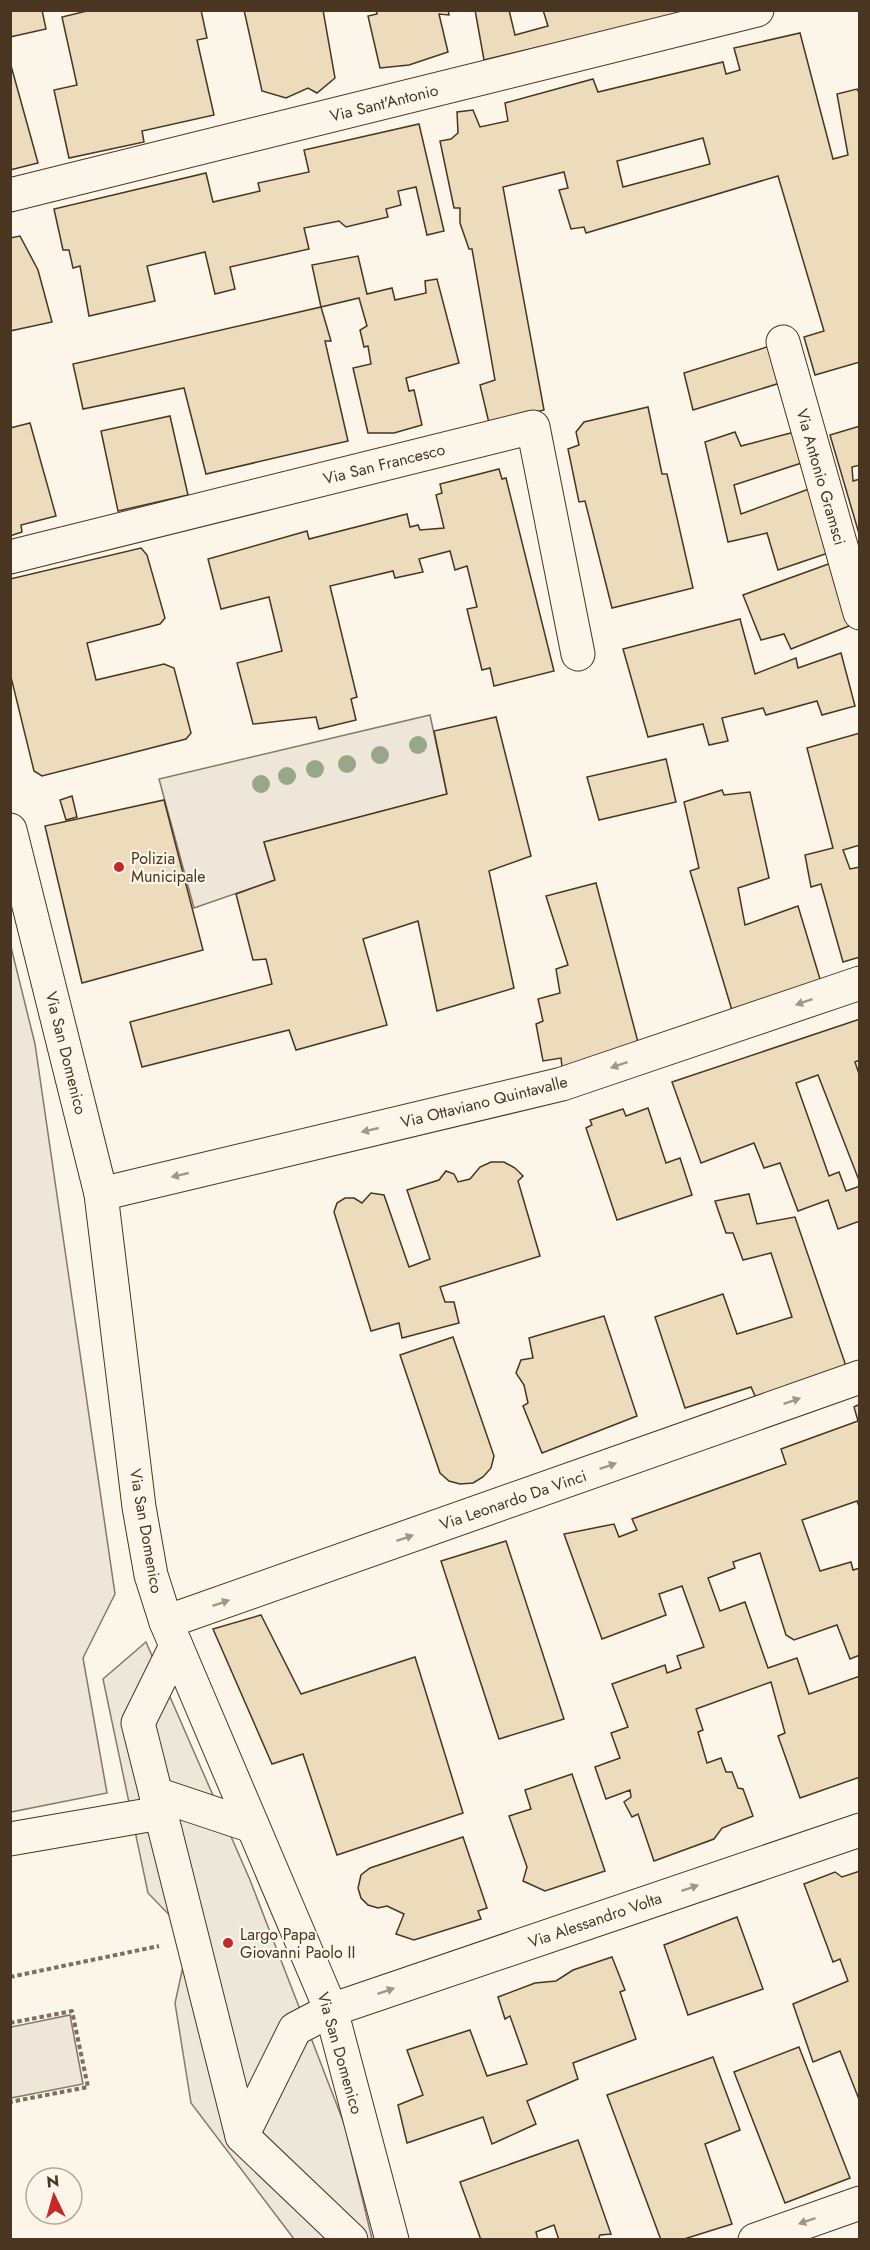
<svg xmlns="http://www.w3.org/2000/svg" width="870" height="2250" font-family="Jost,sans-serif">
<rect width="100%" height="100%" fill="#fbf6e9"/>
<g fill="#ede6d9" stroke="#887966" stroke-width="1.5">
<path d="M430,715L447,794L264,842L275,880L194,908L159,779Z"/>
<path d="M11,947L35,1044L115,1594L83,1658L107,1793L11,1812Z"/>
<path d="M70,2015L83,2084L11,2098V2027Z"/>
</g>
<path fill="#ede7d9" stroke="#887966" stroke-width="1.5" d="M146,1642L250,1880L345,2126L372,2239H294L191,2103L175,2003L184,1962L179,1925L148,1893L103,1679Z"/>
<g fill="#ecdcbc" stroke="#4a3520" stroke-width="1.5" fill-rule="evenodd">
<path d="M10,10H42L46,29L10,37Z"/>
<path d="M91,10H201L207,38L197,40L214,115L142,131L144,142L69,158L54,90L77,85L62,17Z"/>
<path d="M244,10H323L335,78L317,93L308,88L286,98L262,91Z"/>
<path d="M376,10H448L449,15L439,14L448,52L409,65L380,68L368,16L377,14Z"/>
<path d="M475,10H509L515,35L548,26L543,10H695L484,60Z"/>
<path d="M800,33L833,159L848,155L837,94L857,89L860,95V362L815,375L804,337L824,331L778,176L586,233L584,227L571,229L559,190L568,188L564,172L503,187L544,410L489,423L480,385L495,380L472,249H469L460,223V208H454L440,141L451,139L458,133L457,112L473,110L480,127L508,121L505,103L593,79L598,92L723,62L726,74L740,70L734,48ZM703,138L710,164L623,187L617,161Z"/>
<path d="M10,62L38,163L10,170Z"/>
<path d="M419,124L444,231L427,235L416,187L398,191L401,205L386,209L388,217L346,227L339,221L304,228L309,249L230,267L235,289L215,294L205,252L147,266L155,301L89,316L80,266L73,268L69,250H63L54,209L206,173L213,202L260,191L258,183L309,172L304,150Z"/>
<path d="M20,236L38,270L52,322L10,331V238Z"/>
<path d="M358,256L367,294L392,288L395,300L426,293L425,281L437,279L459,363L406,378L409,391L414,390L422,425L394,433H368L353,368L371,364L368,346L364,347L360,330L367,326L359,298L321,307L312,265Z"/>
<path d="M321,307L331,341H325L348,441L206,474L184,388L83,409L73,364Z"/>
<path d="M783,342L793,379L693,410L684,373Z"/>
<path d="M648,407L662,474H667L693,588L612,608L585,501L579,502L568,449L579,445L576,432L584,422Z"/>
<path d="M170,416L188,495L118,511L101,431Z"/>
<path d="M30,423L56,516L21,525L22,532L10,536V428Z"/>
<path d="M860,426V465L852,467L853,481L860,479V537L830,435Z"/>
<path d="M806,429L814,459L734,485L741,514L817,486L837,550L778,570L767,533L728,542L705,442L735,432L741,446Z"/>
<path d="M499,469L502,479L506,478L554,671L494,686L490,668L482,670L467,609L477,607L467,566L455,570L450,551L419,559L423,572L395,578L393,571L330,586L357,697L351,699L356,720L319,729L316,717L253,724L237,663L282,651L269,597L221,609L208,559L307,531L309,539L407,514L410,527L418,525L420,530L444,528L436,495L442,493L440,484Z"/>
<path d="M141,548L147,555L165,618L160,624L87,643L96,680L164,664L174,668L191,733L186,739L42,776L34,771L10,673V579Z"/>
<path d="M834,562L854,624L791,649L784,634L761,640L743,595Z"/>
<path d="M740,619L755,674L796,658L798,668L841,653L855,706L822,715L817,701L766,715L763,708L722,718L728,741L709,745L703,724L648,737L623,649Z"/>
<path d="M496,717L531,856L489,871L514,988L437,1011L418,921L363,939L387,1025L296,1050L289,1030L142,1067L130,1022L272,984L266,959L253,960L236,894L275,880L264,842L447,794L434,731Z"/>
<path d="M860,733V845L843,850L850,869L860,867V957L843,962L821,884L811,887L805,855L833,848L807,748Z"/>
<path d="M666,759L676,802L599,820L587,777Z"/>
<path d="M722,790L724,795L750,792L769,878L738,888L745,925L798,906L823,989L734,1017L690,871L699,868L684,802Z"/>
<path d="M72,796L77,817L66,820L60,800Z"/>
<path d="M164,800L203,950L82,983L45,826Z"/>
<path d="M596,883L639,1046L562,1067L561,1058L543,1061L536,1024L543,1021L538,999L560,993L556,969L568,965L546,896Z"/>
<path d="M860,1019V1060L855,1062L860,1077V1183L818,1075L796,1083L829,1176L839,1172L846,1191L860,1186V1221L838,1229L828,1200L798,1211L780,1163L764,1168L754,1143L701,1163L672,1082Z"/>
<path d="M648,1108L666,1163L680,1158L692,1195L617,1220L586,1128L592,1125L590,1120L623,1109L626,1116Z"/>
<path d="M491,1162H504L515,1168L523,1176L518,1181L540,1256L440,1287L445,1302H454L459,1323L402,1338L399,1323L371,1331L334,1212L337,1203L345,1198H354L362,1203L371,1193L384,1195L409,1267L430,1259L407,1190L439,1180L446,1171L454,1174L458,1182L470,1179L480,1167Z"/>
<path d="M749,1194L757,1224L795,1217L847,1369L757,1400L751,1387L685,1408L655,1317L723,1294L737,1334L792,1317L771,1253L743,1260L733,1233H726L715,1201Z"/>
<path d="M604,1316L637,1416L542,1453L523,1406L528,1403L524,1385L516,1373L521,1360L533,1358L529,1338Z"/>
<path d="M453,1337L494,1456L491,1468L483,1477L473,1483L460,1484L449,1481L440,1473L400,1355Z"/>
<path d="M860,1404V1509L857,1501L802,1520L820,1571L851,1562L853,1570L860,1568V1655L850,1659L837,1625L794,1640L786,1635L760,1553L733,1562L735,1568L708,1578L720,1611L745,1602L768,1668L797,1658L809,1694L860,1676V1777L800,1798L778,1736L785,1733L771,1682L696,1709L703,1730L698,1732L707,1763L721,1758L726,1772H732L738,1788L743,1789L753,1816L722,1828L714,1839L654,1861L638,1814L632,1817L624,1802L631,1797L630,1790L606,1799L595,1767L620,1758L611,1733L628,1727L612,1684L665,1665L667,1673L681,1668L677,1656L704,1647L682,1586L659,1594L666,1615L602,1639L564,1534L614,1524L619,1537L637,1530L632,1519L786,1464L781,1449L858,1421L854,1407Z"/>
<path d="M506,1541L564,1719L499,1739L441,1561Z"/>
<path d="M261,1615L301,1694L415,1657L463,1813L337,1855L303,1754L272,1764L213,1629Z"/>
<path d="M572,1774L605,1871L545,1891L523,1881L527,1867L509,1816L531,1809L525,1790Z"/>
<path d="M463,1837L487,1908L478,1911L481,1919L414,1940L396,1934L404,1914L387,1906L378,1908L368,1905L361,1898L358,1888L361,1875L370,1868Z"/>
<path d="M860,1871V2102L840,2051L813,2062L793,2004L848,1981L840,1959L833,1962L804,1884L835,1872L842,1877Z"/>
<path d="M737,1917L763,1989L688,2015L664,1945Z"/>
<path d="M612,1957L625,1990L620,1992L636,2039L573,2063L578,2079L527,2101L536,2124L492,2144L483,2117L407,2143L398,2105L423,2095L407,2050L470,2030L487,2076L527,2064L510,2016L505,2019L498,1997L535,1983L556,1981L573,1970Z"/>
<path d="M799,2047L850,2178L785,2203L734,2072Z"/>
<path d="M713,2057L740,2130L705,2144L732,2224L681,2240H661L607,2095Z"/>
<path d="M578,2140L611,2234L600,2235L598,2240H559L554,2225L536,2232L538,2240H481L460,2182Z"/>
</g>
<g fill="none" stroke-linecap="round" stroke-linejoin="round">
<g stroke="#4a3520" stroke-width="35">
<g id="minor">
<path d="M10,195L757,10"/>
<path d="M783,342L860,613"/>
<path d="M10,557L533,427L578,654"/>
<path d="M10,830L101,1194L139,1507L151,1575L166,1622L331,2010L392,2240"/>
<path d="M101,1194L562,1084L860,983"/>
<path d="M166,1622L860,1377"/>
<path d="M176,1646L138,1723L242,2136L351,2240"/>
<path d="M156,1794L252,1826"/>
<path d="M10,1839L160,1813"/>
<path d="M242,2136L295,2029L331,2010L860,1830"/>
<path d="M755,2240L860,2203"/>
</g>
</g>
<g stroke="#7f6f5c" stroke-width="4" stroke-dasharray="4.5 3" stroke-linecap="butt">
<path d="M10,1977L159,1946"/>
<path d="M10,2023L72,2011L88,2087L10,2102"/>
</g>
<use href="#minor" stroke="#fbf6e9" stroke-width="33"/>
</g>
<g fill="#96a887">
<circle cx="418" cy="745" r="9"/>
<circle cx="380" cy="755" r="9"/>
<circle cx="347" cy="764" r="9"/>
<circle cx="315" cy="769" r="9"/>
<circle cx="287" cy="776" r="9"/>
<circle cx="261" cy="784" r="9"/>
</g>
<defs><path id="oneway-solid" d="M-6-.8H1V-3.2L6.5 0L1 3.2V.8H-6Z" transform="scale(1.5)"/></defs>
<g fill="#a29684">
<use href="#oneway-solid" transform="translate(804 1002) rotate(161)"/>
<use href="#oneway-solid" transform="translate(619 1065) rotate(161)"/>
<use href="#oneway-solid" transform="translate(370 1130) rotate(167)"/>
<use href="#oneway-solid" transform="translate(180 1175) rotate(167)"/>
<use href="#oneway-solid" transform="translate(792 1401) rotate(-19)"/>
<use href="#oneway-solid" transform="translate(608 1466) rotate(-19)"/>
<use href="#oneway-solid" transform="translate(405 1538) rotate(-19)"/>
<use href="#oneway-solid" transform="translate(221 1603) rotate(-19)"/>
<use href="#oneway-solid" transform="translate(690 1888) rotate(-19)"/>
<use href="#oneway-solid" transform="translate(386 1991) rotate(-19)"/>
<use href="#oneway-solid" transform="translate(807 2221) rotate(161)"/>
</g>
<g fill="#c62828" stroke="#fbf6e9" stroke-width="2">
<circle cx="119" cy="867" r="6"/>
<circle cx="228" cy="1943" r="6"/>
</g>
<g text-anchor="middle" dominant-baseline="central" stroke-width="4.5" stroke-linejoin="round" paint-order="stroke">
<g font-size="16" fill="#4a3520" stroke="#fbf6e9">
<text transform="translate(384 103) rotate(-14)">Via Sant'Antonio</text>
<text transform="translate(384 464) rotate(-14)">Via San Francesco</text>
<text transform="translate(821 477) rotate(74)">Via Antonio Gramsci</text>
<text transform="translate(66 1053) rotate(76)">Via San Domenico</text>
<text transform="translate(484 1102) rotate(-14)">Via Ottaviano Quintavalle</text>
<text transform="translate(513 1500) rotate(-19)">Via Leonardo Da Vinci</text>
<text transform="translate(146 1531) rotate(80)">Via San Domenico</text>
<text transform="translate(595 1920) rotate(-19)">Via Alessandro Volta</text>
<text transform="translate(340 2053) rotate(74)">Via San Domenico</text>
</g>
<g font-size="16" fill="#4a3520" stroke="#fbf6e9" text-anchor="start">
<text x="131" y="858">Polizia<tspan x="131" dy="18">Municipale</tspan></text>
<text x="240" y="1934">Largo Papa<tspan x="240" dy="18">Giovanni Paolo II</tspan></text>
</g>
</g>
<rect width="870" height="2250" fill="none" stroke="#4a3520" stroke-width="24"/>
<g transform="translate(54 2196) rotate(355)"><circle r="28" fill="#fbf6e9" stroke="#b4a999" stroke-width="1.5"/>
<path d="M0-4.5L10 22L0 15L-10 22Z" fill="#c62828"/>
<text y="-9" font-size="16" font-weight="bold" text-anchor="middle" fill="#4a3520">N</text>
</g>
</svg>
